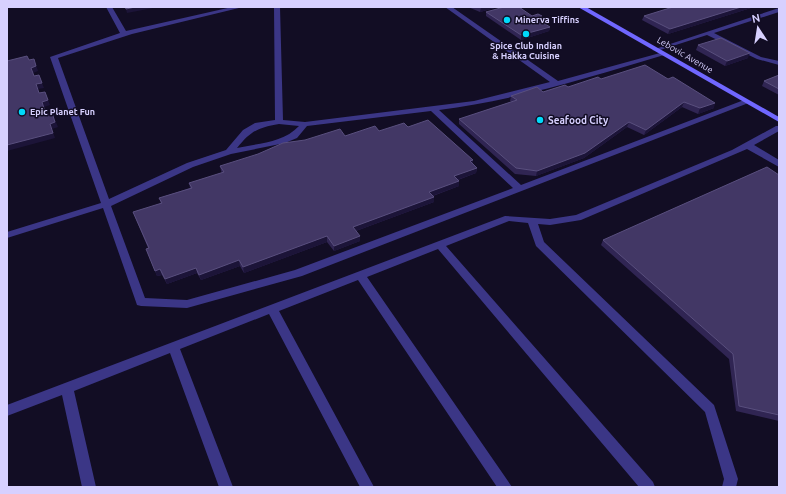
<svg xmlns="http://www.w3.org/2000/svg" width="786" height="494" font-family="Ubuntu,sans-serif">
<rect width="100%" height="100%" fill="#120d24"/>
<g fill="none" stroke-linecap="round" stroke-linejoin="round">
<g fill="#3b3686" fill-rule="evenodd">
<path d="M106,7H112L126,31L232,7H243L132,34L58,58L109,199L187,163L226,150L243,130L255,123L275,120L274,7H280L283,120L305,122L474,101L550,82L445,7H452L558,81L660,53H664V55C591,77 516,100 439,110L521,185L744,100H747L751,102L302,276L187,308L141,306L137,305L136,302L103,208L7,238V232L101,203L50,57L120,33ZM431,111L513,188L295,270L187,300L145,298L111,206L193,167L231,154L285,143L297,138L307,126ZM279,124L299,126C283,143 259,143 237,148C251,131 257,128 279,124Z"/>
<path d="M779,8V12L714,33L761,57L779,61V65L757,59L707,35L657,51L652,50Z"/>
<path d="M776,126H779V131L754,145L779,160V167L747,149L581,220L550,225L538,224L544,242L714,405L738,479L736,487H722L724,479L705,412L536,246L528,223L509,221L446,246L653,482L655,487H639L438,249L367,277L512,487H497L358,280L279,311L374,487H360L269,314L180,349L233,487H219L170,353L74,391L96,487H82L62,395L7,416V405L505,216L550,219L576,215L732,150Z"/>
</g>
<path fill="#7067ff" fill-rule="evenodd" d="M578,7H586L779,117V122Z"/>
</g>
<g fill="#302553">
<path d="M468,7H498L480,12Z"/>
<path d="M754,7L668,34L642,20L644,16Z"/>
<path d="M486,12L541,21L550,27L549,31L521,40L486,16Z"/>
<path d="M698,45L748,58L725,66L696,50Z"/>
<path d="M779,75V95L762,86L764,81Z"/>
<path d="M601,79L714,108L698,114L682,107L644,135L627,127L584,158L536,176L515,174L459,124V119L512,102L510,101L511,96L543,92L568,87Z"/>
<path d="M408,127L473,160V164L477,168L476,173L458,180L459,186L433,196L434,202L356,231L360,236V241L334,251L327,242L244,273L240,266L201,280L197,273L167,284L162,275L157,276L148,254V248L133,212L161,204L159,198L190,188L189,183L222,173L221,171L220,166L345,136Z"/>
<path d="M779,175V421L736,411L729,359L601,245L603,240Z"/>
</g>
<g fill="#1c1438">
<path d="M135,7H158L127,13L126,9Z"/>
<path d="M481,7H498L480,12Z"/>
<path d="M741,7H754L668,34L670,29Z"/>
<path d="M542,16L541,21L536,18Z"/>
<path d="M550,27L549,31L521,40V35Z"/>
<path d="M750,53L748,58L725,66L727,61Z"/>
<path d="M34,59L38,71L33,73L36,81L31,68Z"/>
<path d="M39,75L44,88L38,89L41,98L36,84Z"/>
<path d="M45,92L50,105L44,107L48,120L42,102Z"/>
<path d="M684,102L682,107L644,135L646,130Z"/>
<path d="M715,103L714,108L698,114L700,108Z"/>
<path d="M52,113L58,127L52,129L55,138L7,151V145L50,124Z"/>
<path d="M629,122L627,127L584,158L536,176L537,171Z"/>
<path d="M473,160V165L470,161Z"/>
<path d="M477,168L476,173L454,181V176Z"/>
<path d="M459,181V186L429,197V192Z"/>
<path d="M434,197V202L353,232V227Z"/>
<path d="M327,236V242L244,273L243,267Z"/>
<path d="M360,236V241L334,251V246Z"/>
<path d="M239,260L240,266L201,280L199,275Z"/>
<path d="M196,268L197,273L167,284L165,279Z"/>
<path d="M160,269L162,275L157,276L155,271Z"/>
</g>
<g fill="#423765" stroke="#594f7e">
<path d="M125,7H135L126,9Z"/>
<path d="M504,7H519L532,16L538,14L542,16L536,18L550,27L521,35L486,12Z"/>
<path d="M673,7H741L670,29L644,16Z"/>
<path d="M721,38L750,53L727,61L698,45Z"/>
<path d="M27,56L29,60L34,59L36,66L31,68L34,76L39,75L42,83L36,84L39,93L45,92L48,100L42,102L46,115L52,113L55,122L50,124L53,133L7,145V61Z"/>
<path d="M645,65L668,79L673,77L715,103L700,108L684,102L646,130L629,122L585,153L537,171L516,168L459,119L517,100L511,96L537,87L543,92L565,85L568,87L598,77L601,79Z"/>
<path d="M779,75V89L764,81Z"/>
<path d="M428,120L473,160L470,161L477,168L454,176L459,181L429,192L434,197L353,227L360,236L334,246L327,236L243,267L239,260L199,275L196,268L165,279L160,269L155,271L146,249L149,248L133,212L162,203L159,198L192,188L189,183L224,172L220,166L258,154L283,143L305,140L340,129L345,136L375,126L379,131L404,123L408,127Z"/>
<path d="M767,167L779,175V415L739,406L733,354L603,240Z"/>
</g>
<g fill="#00dafb" stroke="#120d24" stroke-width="1.5">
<circle cx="507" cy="20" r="4"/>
<circle cx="526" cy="34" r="4"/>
<circle cx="22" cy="112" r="4"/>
<circle cx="540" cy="120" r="4"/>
</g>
<g text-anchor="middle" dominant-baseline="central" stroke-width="3" stroke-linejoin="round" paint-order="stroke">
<g font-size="9" font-weight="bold" fill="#d7d0ff" stroke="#120d24" text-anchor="start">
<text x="515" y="20">Minerva Tiffins</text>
<text x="526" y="46" text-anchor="middle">Spice Club Indian<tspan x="526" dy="10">&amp; Hakka Cuisine</tspan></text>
<text x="30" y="112">Epic Planet Fun</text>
</g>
<g font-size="9" fill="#d7d0ff" stroke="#120d24">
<text transform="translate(685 55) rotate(30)">Lebovic Avenue</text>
</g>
<g font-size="10" font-weight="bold" fill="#d7d0ff" stroke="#120d24" text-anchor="start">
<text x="548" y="120">Seafood City</text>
</g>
</g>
<rect width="786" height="494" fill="none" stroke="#d7d0ff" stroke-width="16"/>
<g transform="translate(758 28) rotate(348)" stroke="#120d24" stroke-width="3" paint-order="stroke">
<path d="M0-3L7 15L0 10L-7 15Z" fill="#d7d0ff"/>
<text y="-6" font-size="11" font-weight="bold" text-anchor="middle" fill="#d7d0ff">N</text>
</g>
</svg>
